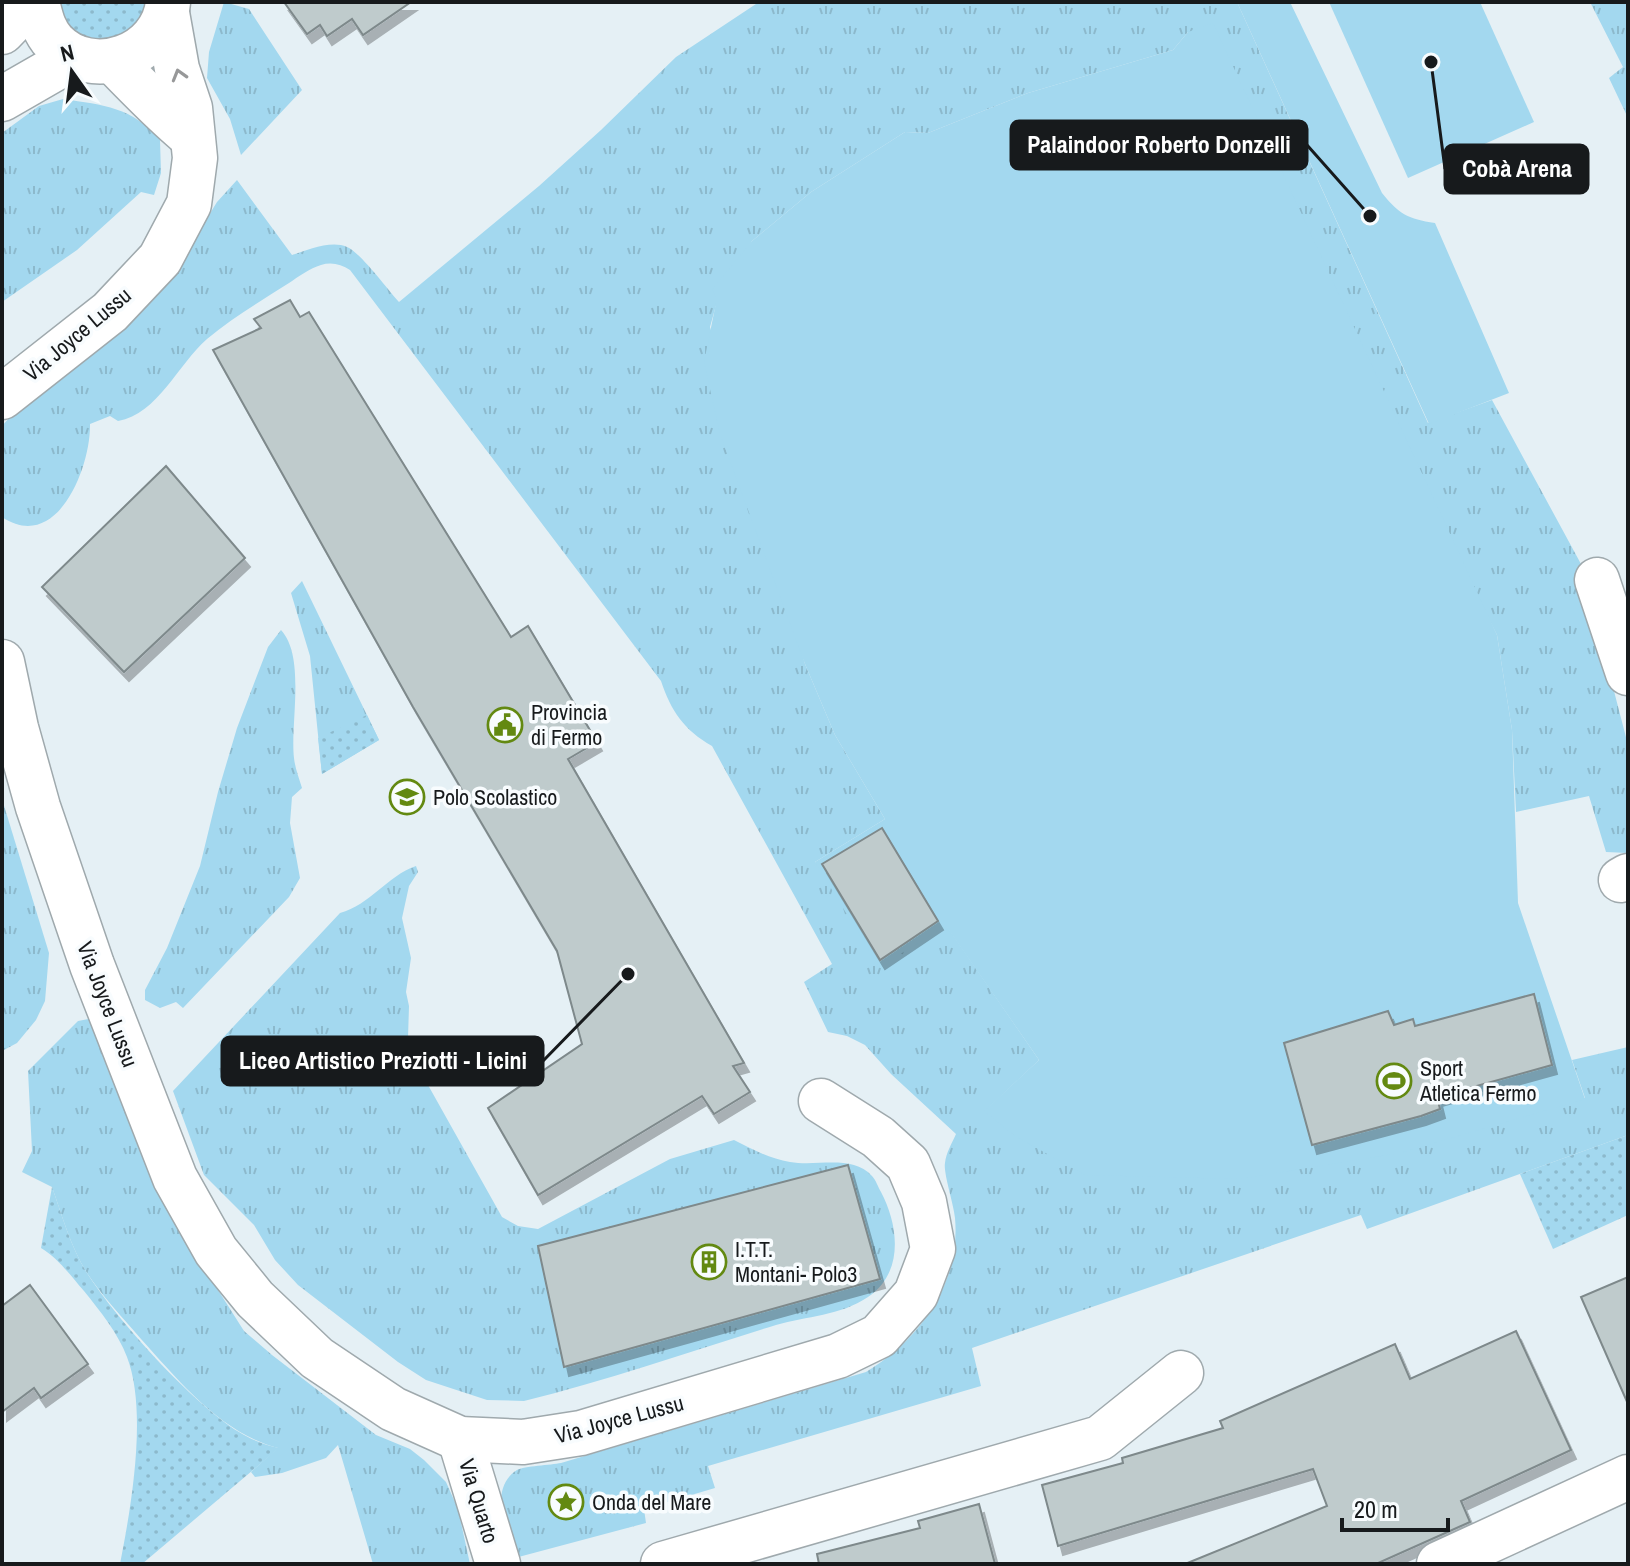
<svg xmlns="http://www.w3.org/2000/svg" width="1630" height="1566" font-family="'Archivo Narrow',sans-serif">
<defs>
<pattern id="grass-tufts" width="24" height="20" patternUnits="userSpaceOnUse" patternTransform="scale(2)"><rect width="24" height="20" fill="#a3d8ef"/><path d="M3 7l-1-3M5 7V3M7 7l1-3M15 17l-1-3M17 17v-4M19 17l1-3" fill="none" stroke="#8cb9cc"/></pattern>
<pattern id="garden-dots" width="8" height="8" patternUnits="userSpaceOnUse" patternTransform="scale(2)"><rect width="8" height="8" fill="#a3d8ef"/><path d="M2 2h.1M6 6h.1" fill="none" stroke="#8cb9cc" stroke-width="1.8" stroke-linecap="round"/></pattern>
<filter id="shadow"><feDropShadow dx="5" dy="9" stdDeviation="0" flood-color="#0004"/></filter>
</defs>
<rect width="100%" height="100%" fill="#e5f0f5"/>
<g fill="url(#grass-tufts)">
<path d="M224,2L249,9L302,90L241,155L230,119L207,78L209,52Z"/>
<path d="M759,2H1237L1428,423L1492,400L1581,564L1628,745V853L1606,852L1589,796L1516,812L1512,730L1497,635L1188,32L1173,50L1028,93L928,133L905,132L811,192L752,241L718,298L710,327L805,664L835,735L885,819L815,862L946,925L1039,1060L985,1111L1585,1098L1572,1060L1628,1047V1135L1367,1229L1361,1215L972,1348L981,1386L708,1466L715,1488L644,1509L646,1523L511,1559C506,1532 488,1488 517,1470C524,1466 551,1465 561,1463L866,1372C919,1340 961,1284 955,1218C954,1205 943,1172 945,1163C946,1153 952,1143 956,1134L891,1074L865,1045L847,1036L828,1032L804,982L832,964L712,746C684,730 671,711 661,681L350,270C341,264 331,262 321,265C310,268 298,277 289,283C261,301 232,318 207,339C178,364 158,414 118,421L110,416L90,424C91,467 57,554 2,517V426L17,409L171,277L217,202L237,180L292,255C308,250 331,240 347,247C360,252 388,290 399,302L539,186L601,130L676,57Z"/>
<path d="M1590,2H1628V118L1609,78L1623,67Z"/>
<path d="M63,99C104,105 132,107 160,140L161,173L154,195L141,192L77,250L2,302V133L39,106Z"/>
<path d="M302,581L379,740L322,774L310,656L291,593Z"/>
<path d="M281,630C306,657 290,724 294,758C295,768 299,778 302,788L292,797L290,823L300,878L289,897L183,1008L176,1002L160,1008L145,1000V990L167,948L200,866L218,792L237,728L268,647Z"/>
<path d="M2,799L49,953L45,1001L36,1020L17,1043L2,1051Z"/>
<path d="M416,866L418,872L409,886L402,918L411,958L406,992L409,1006L408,1038L414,1060L502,1217L518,1226L538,1229L670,1159L734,1140C752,1149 770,1159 790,1162C817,1167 852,1154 872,1176C876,1180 878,1187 881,1192C899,1226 904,1273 868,1297C840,1316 807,1316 776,1325C692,1351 609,1380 524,1401L487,1400L426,1380L398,1362L298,1285L275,1260L254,1225L204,1175L173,1091L340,913C370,905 387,876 416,866Z"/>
<path d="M99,1017L199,1260L244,1331L272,1355L376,1435L410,1449L424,1460L446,1482L458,1509L470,1564H373L338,1445L326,1458L282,1473L255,1477L251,1472L278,1448C221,1433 180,1382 141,1339C123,1318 102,1296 87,1273C71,1248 62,1215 52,1187L22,1172L32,1151L28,1071L78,1021Z"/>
</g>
<g fill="url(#garden-dots)">
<path d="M47,2H156L142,33L76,44Z"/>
<path d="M367,715L379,740L322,774L318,738Z"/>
<path d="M1628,1135V1215L1553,1249L1520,1174Z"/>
<path d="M52,1187C62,1215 71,1248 87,1273C117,1320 192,1403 239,1432C252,1440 265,1445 279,1448L142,1564H120C131,1508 148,1411 127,1357C118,1333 100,1311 84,1291C70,1275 59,1259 41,1248Z"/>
</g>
<g fill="#a3d8ef">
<path d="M1237,2H1290L1382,193C1399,214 1408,219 1435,223L1509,393L1429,424Z"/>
<path d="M1329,2H1480L1534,122L1408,178Z"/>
<path d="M1213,23L1497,635L1512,730L1518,903L1585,1099L1400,1153L1239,1179L1085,1175L1015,1136L984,1111L1039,1060L946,926L879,967L815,862L885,819L835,735L805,664L720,434L704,362L717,298L712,290L752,241L811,192L905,132L928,133L1028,93L1173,50L1188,32Z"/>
</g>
<g fill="#bfcbcc" stroke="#7e898b" stroke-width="2" filter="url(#shadow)">
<path d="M284,2H411L363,35L352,19L327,36L320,25L307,34Z"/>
<path d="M290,300L300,317L309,312L511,637L528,626L597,742L568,759L744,1063L733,1066L750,1092L714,1114L702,1096L538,1195L488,1108L582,1044L557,951L413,707L213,350L261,328L254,319Z"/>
<path d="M166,466L245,558L124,672L42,587Z"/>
<path d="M882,828L938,921L880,960L822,864Z"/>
<path d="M1534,994L1552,1065L1437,1097L1440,1109L1421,1116L1312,1145L1284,1043L1388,1011L1394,1025L1413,1019L1415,1026Z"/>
<path d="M848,1165L880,1279L564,1367L538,1246Z"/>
<path d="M1628,1277V1404L1581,1297Z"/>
<path d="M30,1285L88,1364L41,1398L34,1388L2,1412V1306Z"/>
<path d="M1516,1331L1571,1450L1461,1501L1470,1522L1376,1564H1185L1327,1506L1313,1469L1058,1546L1042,1485L1123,1463L1122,1458L1223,1428L1220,1421L1395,1344L1410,1379Z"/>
<path d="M979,1504L995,1564H819L817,1554L920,1528L918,1521Z"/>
</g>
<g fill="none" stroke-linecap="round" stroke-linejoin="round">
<g stroke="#9fa9ad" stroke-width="47">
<g id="minor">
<path d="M113,61C138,87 164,114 192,137"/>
<path d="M2,397L110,312L160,259L189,204L195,158L190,108L177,69L167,13"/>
<path d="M1597,580L1628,673"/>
<path d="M2,662L16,728L38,807L92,965L175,1178L216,1251L255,1299L317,1358L393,1409L460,1439L523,1442L581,1433L838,1356L879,1336L916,1294L933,1249L924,1202L908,1164L878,1137L821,1101"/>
<path d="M1621,880L1628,876"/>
<path d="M460,1439L498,1564"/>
<path d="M663,1564L1100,1438L1181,1373"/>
</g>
</g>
<g stroke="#9fa9ad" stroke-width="47">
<g id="major">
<path d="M37,2C41,17 43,30 54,42C92,82 163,56 168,2"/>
<path d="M2,32L31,2"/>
<path d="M2,99L75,57"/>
<path d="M1439,1564L1628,1477"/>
</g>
</g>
<use href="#minor" stroke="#fff" stroke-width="44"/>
<use href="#major" stroke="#fff" stroke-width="44"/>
</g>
<defs><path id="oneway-chevron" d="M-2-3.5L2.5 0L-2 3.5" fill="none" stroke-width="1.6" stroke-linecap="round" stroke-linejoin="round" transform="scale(2)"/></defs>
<use stroke="#979899" href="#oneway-chevron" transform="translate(179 75) rotate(-106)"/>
<defs>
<g id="civic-ring" transform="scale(1.8)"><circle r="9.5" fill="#f8fcfe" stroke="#638911" stroke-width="1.5"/><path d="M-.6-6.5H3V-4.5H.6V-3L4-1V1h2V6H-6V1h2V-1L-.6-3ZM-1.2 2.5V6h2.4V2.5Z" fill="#638911"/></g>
<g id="school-ring" transform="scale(1.8)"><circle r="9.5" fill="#f8fcfe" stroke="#638911" stroke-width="1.5"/><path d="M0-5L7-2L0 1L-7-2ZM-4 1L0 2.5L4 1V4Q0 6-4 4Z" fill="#638911"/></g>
<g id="stadium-ring" transform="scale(1.8)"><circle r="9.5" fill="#f8fcfe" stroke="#638911" stroke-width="1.5"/><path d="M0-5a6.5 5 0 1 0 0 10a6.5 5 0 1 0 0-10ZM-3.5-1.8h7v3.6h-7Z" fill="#638911"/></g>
<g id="building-ring" transform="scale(1.8)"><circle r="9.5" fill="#f8fcfe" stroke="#638911" stroke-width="1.5"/><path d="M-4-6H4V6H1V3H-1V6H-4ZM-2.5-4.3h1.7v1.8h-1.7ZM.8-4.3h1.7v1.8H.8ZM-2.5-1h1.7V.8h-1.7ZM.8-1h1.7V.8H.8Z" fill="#638911"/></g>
<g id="sight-ring" transform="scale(1.8)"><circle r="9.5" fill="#f8fcfe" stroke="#638911" stroke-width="1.5"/><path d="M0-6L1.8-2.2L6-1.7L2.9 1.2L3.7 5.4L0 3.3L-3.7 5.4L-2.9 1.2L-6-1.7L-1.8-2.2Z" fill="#638911"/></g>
</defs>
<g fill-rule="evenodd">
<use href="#civic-ring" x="505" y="725"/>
<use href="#school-ring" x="407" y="797"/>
<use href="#stadium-ring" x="1394" y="1081"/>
<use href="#building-ring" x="709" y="1262"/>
<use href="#sight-ring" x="566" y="1502"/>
</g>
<g text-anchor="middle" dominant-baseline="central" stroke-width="7" stroke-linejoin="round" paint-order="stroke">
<g font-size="22" fill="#171a1c" stroke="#f8fcfe">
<text transform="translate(77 334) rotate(-40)">Via Joyce Lussu</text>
<text transform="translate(108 1004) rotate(69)">Via Joyce Lussu</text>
<text transform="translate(619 1419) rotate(-15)">Via Joyce Lussu</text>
<text transform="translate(479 1501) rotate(73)">Via Quarto</text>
</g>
<g font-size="22" fill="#171a1c" stroke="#f8fcfe" text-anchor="start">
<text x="531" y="712">Provincia<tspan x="531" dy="25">di Fermo</tspan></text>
<text x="433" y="797">Polo Scolastico</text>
<text x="1420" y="1068">Sport<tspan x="1420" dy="25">Atletica Fermo</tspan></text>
<text x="735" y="1249">I.T.T.<tspan x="735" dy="25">Montani- Polo3</tspan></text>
<text x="592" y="1502">Onda del Mare</text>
</g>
</g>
<path fill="none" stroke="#171a1c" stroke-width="3" d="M1370 216L1307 145M1431 62L1445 169M628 974L543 1061"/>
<g fill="#171a1c" stroke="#f8fcfe" stroke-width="3">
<circle cx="1370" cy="216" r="8"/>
<circle cx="1431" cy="62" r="8"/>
<circle cx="628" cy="974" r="8"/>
</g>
<g fill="#171a1c" stroke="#171a1c" stroke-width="3">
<rect x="1011" y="121" width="296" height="48" rx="8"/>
<rect x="1445" y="145" width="143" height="48" rx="8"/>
<rect x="222" y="1037" width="321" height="48" rx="8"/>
</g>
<g font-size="24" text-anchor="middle" font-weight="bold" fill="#fff">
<text x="1159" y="153">Palaindoor Roberto Donzelli</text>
<text x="1517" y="177">Cobà Arena</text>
<text x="383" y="1069">Liceo Artistico Preziotti - Licini</text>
</g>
<rect width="1630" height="1566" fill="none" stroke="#171a1c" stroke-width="8"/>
<g transform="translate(72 72) rotate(346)" stroke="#f8fcfe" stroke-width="6" paint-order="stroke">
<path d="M0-6L14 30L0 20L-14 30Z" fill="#171a1c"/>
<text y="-12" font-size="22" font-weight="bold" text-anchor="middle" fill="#171a1c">N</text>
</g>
<path d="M1342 1518v12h106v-12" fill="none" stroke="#171a1c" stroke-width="4"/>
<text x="1354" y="1518" font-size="24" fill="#171a1c" stroke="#f8fcfe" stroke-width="6" paint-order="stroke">20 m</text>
</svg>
